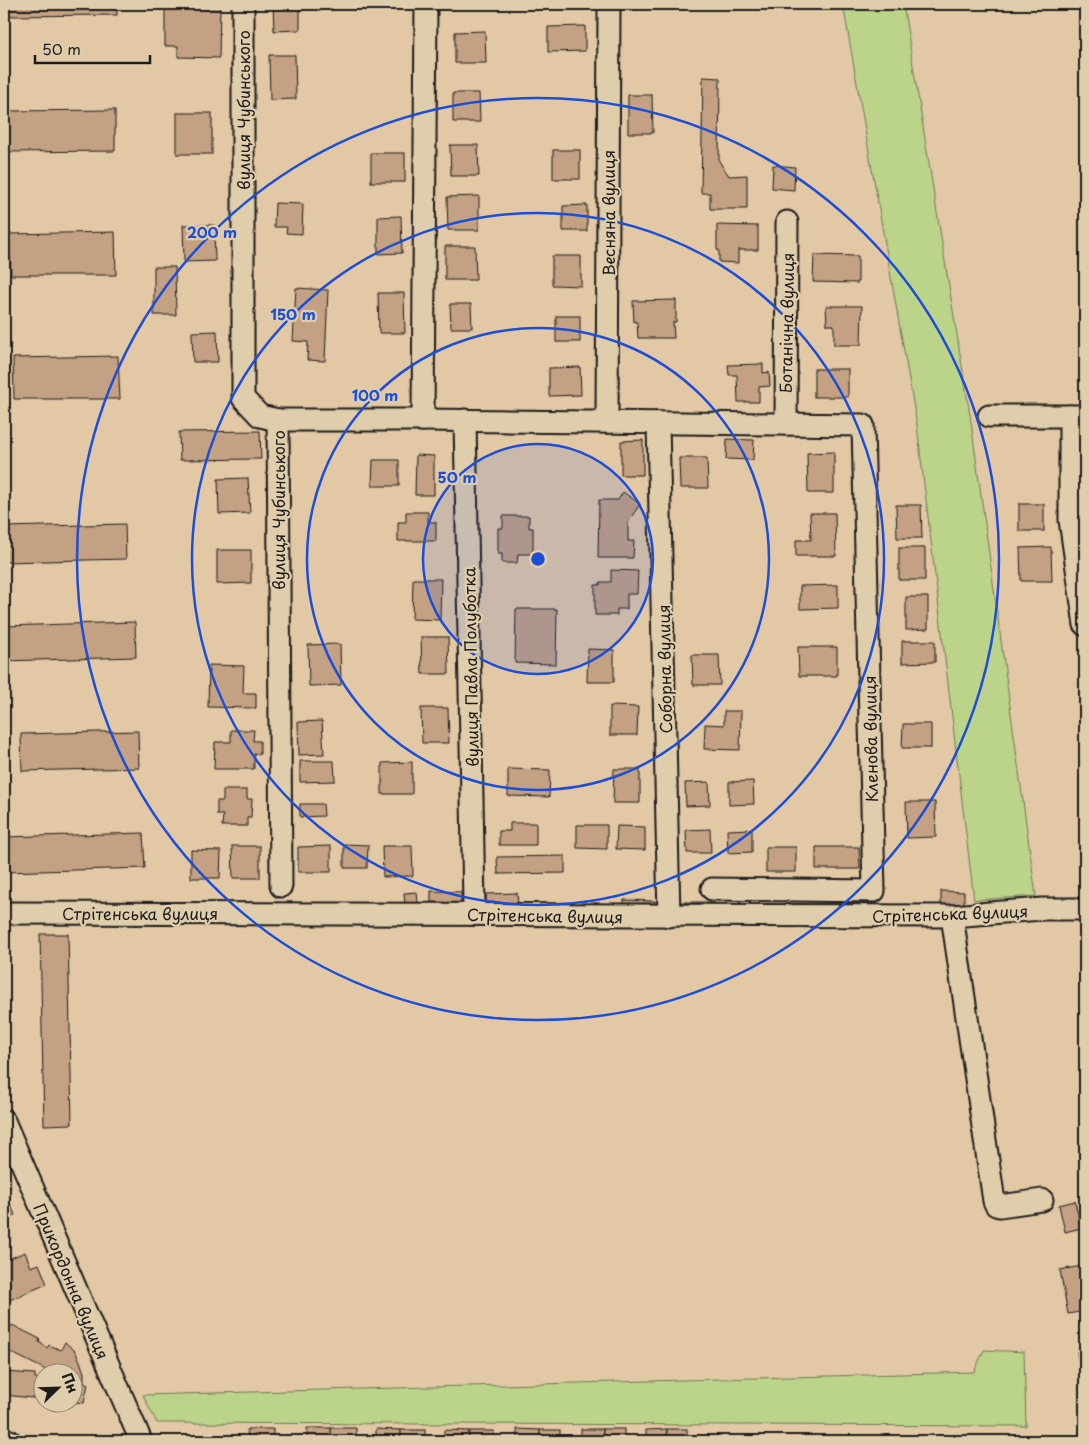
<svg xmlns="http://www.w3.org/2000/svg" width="1089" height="1445" font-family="'Playpen Sans',sans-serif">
<rect width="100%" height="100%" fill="#e2c8a5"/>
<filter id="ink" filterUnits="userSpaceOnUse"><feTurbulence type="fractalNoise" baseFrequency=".02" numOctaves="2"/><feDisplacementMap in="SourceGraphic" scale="10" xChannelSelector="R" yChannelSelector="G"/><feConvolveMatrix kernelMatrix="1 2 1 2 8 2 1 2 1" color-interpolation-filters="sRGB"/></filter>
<g filter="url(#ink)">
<g fill="#bcd48a" stroke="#6c7853">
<path d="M843,4H903L970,415L1036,896L974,900L917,425Z"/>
<path d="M984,1350L1024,1352L1026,1426L157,1423L143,1395L974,1372Z"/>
</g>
<g fill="#c3a182" stroke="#1c1c1c">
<path d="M4,4H117V15L4,16Z"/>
<path d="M273,4H300V30L274,31Z"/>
<path d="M165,7H220L219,58L178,57V46H165Z"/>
<path d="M585,26V51L548,52V27Z"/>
<path d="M485,31L486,63H455V32Z"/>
<path d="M269,55H295L296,99L270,100Z"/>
<path d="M703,77L720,78L719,161L729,176L747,175V209H710V193H701Z"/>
<path d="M453,93H479L480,122H453Z"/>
<path d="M628,95H652L653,133H628Z"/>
<path d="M115,110V151L4,152V111Z"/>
<rect x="177" y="113" width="35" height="41"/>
<path d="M450,145H478L479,176H451Z"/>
<rect x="553" y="150" width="27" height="29"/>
<rect x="371" y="153" width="34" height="29"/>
<path d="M773,165L795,167L794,190L772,188Z"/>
<path d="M479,196V230H448L447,197Z"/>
<path d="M275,203L303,204L302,234L286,233L287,227H274Z"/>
<path d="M587,205V231H563V206Z"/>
<path d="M401,216L402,253L378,254V217Z"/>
<path d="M183,225H214L215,261L184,262Z"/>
<path d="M717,225L758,226V250H738V263L719,262V250H717Z"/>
<path d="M115,232L116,275H11L9,234Z"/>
<path d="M445,246H475L476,280H445Z"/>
<path d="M814,255L858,256V283L813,282Z"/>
<path d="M552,256H581V286L552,285Z"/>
<path d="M154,267H175L176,315H154Z"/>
<path d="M296,288L328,290L325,361L307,360L308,342L293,341Z"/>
<path d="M378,293H404L405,333H379Z"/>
<path d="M676,300V322H673L674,338H638L637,322H634L633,301Z"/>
<path d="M450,304H471L472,328H451Z"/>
<path d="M826,306H862L861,345H834V325H827Z"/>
<rect x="556" y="316" width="24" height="26"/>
<path d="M217,331L218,362H193L192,332Z"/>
<path d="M118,356L120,399H14L13,358Z"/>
<path d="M763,364V373L769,372L770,386L759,387V402H738L737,375H729L728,365Z"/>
<path d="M580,367L581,395L549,396V368Z"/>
<rect x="814" y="369" width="34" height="28"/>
<path d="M260,431L261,459L180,460L179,432Z"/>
<path d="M727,439L754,440L753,460L726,459Z"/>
<path d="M643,440V475H621V441Z"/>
<path d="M834,452V493H808L807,453Z"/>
<path d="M416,455L434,456V495H415Z"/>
<path d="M679,458H707L708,488H680Z"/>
<path d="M373,460H399V486H372Z"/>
<path d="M248,478L250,513L219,514L218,479Z"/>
<path d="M623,492L640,504L628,522V541H634L633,558H598L599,500H618Z"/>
<rect x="1019" y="504" width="25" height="27"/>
<path d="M896,505H921L922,538H897Z"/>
<path d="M406,512H428V522H436V541H398V522H406Z"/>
<path d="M810,513H835L836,556H796V540H811Z"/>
<path d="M503,516H529V528H533V554H518L517,563H502V554H498V528H503Z"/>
<path d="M125,524L126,559L4,562V527Z"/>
<path d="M1051,547L1052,581H1021L1020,548Z"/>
<rect x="899" y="548" width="26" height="32"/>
<path d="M217,550H251V583L217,584Z"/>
<path d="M611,570L638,571L637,594H627V609H617V615H595V585H600V582H611Z"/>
<path d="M413,579H441L440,620L412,619Z"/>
<path d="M838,585V608L800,609V586Z"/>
<path d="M906,597H928V629L906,630Z"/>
<path d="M516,609H557L556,664L515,663Z"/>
<path d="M135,622L136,657L4,661V626Z"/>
<path d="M421,637H448L449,674H422Z"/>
<path d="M902,641H935V662L902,663Z"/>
<path d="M340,644L341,685L309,686L308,645Z"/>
<path d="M798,647H837V676H799Z"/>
<path d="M588,649L614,650V682H587Z"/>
<path d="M692,655H719L720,685H693Z"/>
<path d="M209,665L244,666L243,693H256V708L208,707Z"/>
<path d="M610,706L638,707L637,735H610Z"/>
<path d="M421,708H448L449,743H422Z"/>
<path d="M724,711H741L740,750L704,749L705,724L724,725Z"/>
<path d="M322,721L324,754L299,755L298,722Z"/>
<path d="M903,724H931V748H902Z"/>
<path d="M231,730H254L253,741H260V754H254V769H214L215,742H231Z"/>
<path d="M138,731L139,768L22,771L21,734Z"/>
<path d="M300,761H334L335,781L300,782Z"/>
<path d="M412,762V794H382V763Z"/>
<path d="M508,769L550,770L549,797L508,796Z"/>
<path d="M614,769H640V803H613Z"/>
<path d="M753,781L754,804L729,805V782Z"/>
<path d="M709,782L710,805L686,806L685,783Z"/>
<path d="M223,790H247V799H252L251,817H247V826H222L223,815H217V801H223Z"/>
<path d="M906,802H935L936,837L907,838Z"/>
<path d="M300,804H323L324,816L300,817Z"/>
<path d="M510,823H536V845H499V831H510Z"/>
<path d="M577,825H607V849L577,848Z"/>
<path d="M617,826L645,827V850L616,849Z"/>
<path d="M710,829L711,853H687L686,830Z"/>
<path d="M752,829V852L728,853L727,830Z"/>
<path d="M143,833L145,868L4,872V837Z"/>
<path d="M344,844L368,845L367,868H344Z"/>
<path d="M232,846H260V878H233Z"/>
<path d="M331,846V872H298V847Z"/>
<path d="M382,846H412L413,876L383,877Z"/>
<rect x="766" y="847" width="30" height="25"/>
<path d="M816,847H859L860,869H816Z"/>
<path d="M191,850L221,851L220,878H191Z"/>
<path d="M565,856V873L498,874L497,857Z"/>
<path d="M431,891L461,892V903L431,902Z"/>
<path d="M941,891L964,892V908L941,907Z"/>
<path d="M417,892L418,903L405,904L404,893Z"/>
<path d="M517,893L518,905H486V894Z"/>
<path d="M624,900L655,901L654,911H624Z"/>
<path d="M679,902H714V913L679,912Z"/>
<path d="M40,934H68L72,1124L44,1125Z"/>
<path d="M8,1199L15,1215L4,1219V1201Z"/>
<path d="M1075,1201L1081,1228L1065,1232L1059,1205Z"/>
<path d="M25,1252L31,1267L39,1264L47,1284L7,1301L4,1294V1261Z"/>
<path d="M1082,1266L1085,1286V1311L1068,1314L1060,1270Z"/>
<path d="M12,1325L40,1339L39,1342L47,1348L49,1345L61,1350L65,1342L75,1351L80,1361L84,1373V1382L88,1384L84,1403L72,1402V1372H48V1371L4,1349V1326L9,1329Z"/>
<path d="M1085,1351V1379L1082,1380L1077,1352Z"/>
<path d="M4,1372L35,1374V1378L42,1379V1399L4,1395Z"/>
<path d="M1082,1385H1085V1403Z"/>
<path d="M307,1428H331L332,1441H307Z"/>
<path d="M331,1428H356V1441H332Z"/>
<path d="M247,1429H273V1441H248Z"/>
<path d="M376,1429L401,1430V1441H376Z"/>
<path d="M517,1429L540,1430V1441H518Z"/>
<rect x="581" y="1429" width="22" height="12"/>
<rect x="603" y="1429" width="21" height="12"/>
<path d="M667,1429V1441H646V1430Z"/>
<rect x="667" y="1429" width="20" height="12"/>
<rect x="401" y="1430" width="24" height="11"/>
<path d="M444,1430L469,1431V1441H444Z"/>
<rect x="540" y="1430" width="20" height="11"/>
<rect x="469" y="1431" width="25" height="10"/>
</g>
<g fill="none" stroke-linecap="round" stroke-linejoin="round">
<g stroke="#1c1c1c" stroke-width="25">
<g id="minor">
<path d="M243,4V398L260,416L278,420H423L863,425L874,891L712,889"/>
<path d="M989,416H1085"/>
<path d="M1070,416V520L1085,625"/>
<path d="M278,420L281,886"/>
<path d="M423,420L426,4"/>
<path d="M465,420L474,906L473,914"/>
<path d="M607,422L609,4"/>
<path d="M658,423L669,916"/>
<path d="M786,424L787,222"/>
<path d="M4,913L952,916L1042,909H1085"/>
<path d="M952,916L994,1201L996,1205L1000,1206L1042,1200"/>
<path d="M4,1121L141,1441"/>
<path d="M4,1439L10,1441"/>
</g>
</g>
<use href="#minor" stroke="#e0cdab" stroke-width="21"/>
</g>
</g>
<circle cx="538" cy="559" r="115" fill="#1d4ed8" fill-opacity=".12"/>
<g fill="none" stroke="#1d4ed8" stroke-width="2.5">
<circle cx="538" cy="559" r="115"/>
<circle cx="538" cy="559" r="231"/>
<circle cx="538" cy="559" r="346"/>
<circle cx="538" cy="559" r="461"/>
</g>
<g text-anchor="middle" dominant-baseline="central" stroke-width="4.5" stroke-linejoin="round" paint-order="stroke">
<g font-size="16" fill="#1c1c1c" stroke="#e0cdab">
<text transform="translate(243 110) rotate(-90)">вулиця Чубинського</text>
<text transform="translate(608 213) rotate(-90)">Весняна вулиця</text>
<text transform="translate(786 323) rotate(-89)">Ботанічна вулиця</text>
<text transform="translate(278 510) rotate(-90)">вулиця Чубинського</text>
<text transform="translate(470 667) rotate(-91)">вулиця Павла Полуботка</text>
<text transform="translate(664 669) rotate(-91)">Соборна вулиця</text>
<text transform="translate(870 739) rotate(-91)">Кленова вулиця</text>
<text x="140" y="913">Стрітенська вулиця</text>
<text transform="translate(950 913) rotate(-2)">Стрітенська вулиця</text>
<text transform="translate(545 915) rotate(1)">Стрітенська вулиця</text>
<text transform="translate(72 1281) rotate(67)">Прикордонна вулиця</text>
</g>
</g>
<circle cx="538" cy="559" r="8" fill="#1d4ed8" stroke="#e0cdab" stroke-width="2.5"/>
<g font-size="15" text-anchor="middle" font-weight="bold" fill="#1d4ed8" stroke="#e0cdab" stroke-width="4.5" stroke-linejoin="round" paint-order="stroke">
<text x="212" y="238">200 m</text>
<text x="293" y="320">150 m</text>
<text x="375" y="401">100 m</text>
<text x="457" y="483">50 m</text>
</g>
<rect width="1089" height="1445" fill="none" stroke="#e0cdab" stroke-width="20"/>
<rect x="10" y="10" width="1069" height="1425" fill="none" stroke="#1c1c1c" stroke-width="2" filter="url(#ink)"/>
<g transform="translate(58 1388) rotate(67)"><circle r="24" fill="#e0cdab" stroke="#928672"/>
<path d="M0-4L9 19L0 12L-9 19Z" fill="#1c1c1c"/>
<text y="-8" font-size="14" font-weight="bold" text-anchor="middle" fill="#1c1c1c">Пн</text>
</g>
<path d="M35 55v8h115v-8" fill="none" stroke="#1c1c1c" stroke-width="2.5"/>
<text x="42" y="55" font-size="15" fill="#1c1c1c" stroke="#e0cdab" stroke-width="4" paint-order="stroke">50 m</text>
</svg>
